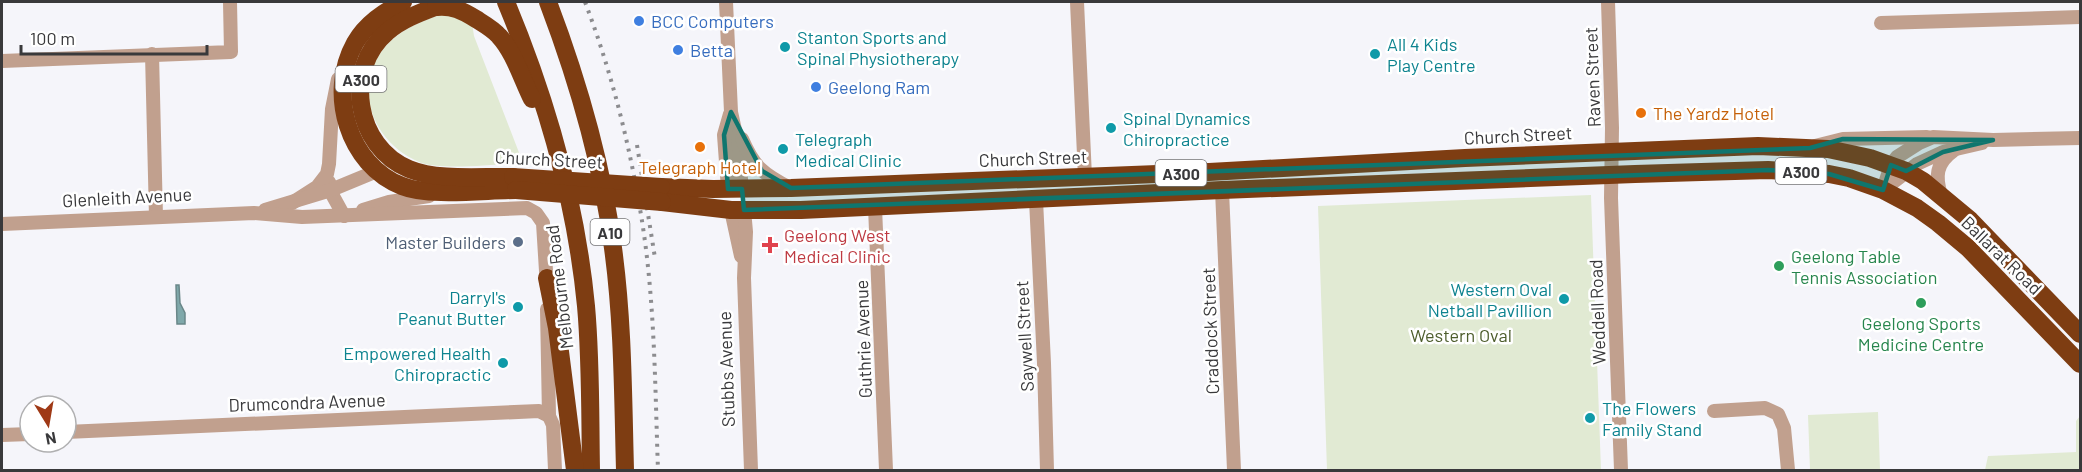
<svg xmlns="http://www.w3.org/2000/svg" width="2082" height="472" font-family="Barlow,sans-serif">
<rect width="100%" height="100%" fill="#f5f5fa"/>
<g fill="#e1ead3">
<path d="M445,13L472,23L474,36L523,163C498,164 440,171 419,162C373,143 350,86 386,46C402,28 423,21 445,13Z"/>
<path d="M1591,195L1601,470H1327L1318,206Z"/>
<path d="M1878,412L1880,470H1810L1808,415Z"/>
<path d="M2080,416V470H1985L1988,456L2076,452V421Z"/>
</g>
<path fill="#7fa8aa" stroke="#6a8789" stroke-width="1.5" d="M176,285H179L180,303L185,313V324H177Z"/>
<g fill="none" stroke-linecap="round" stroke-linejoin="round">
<g stroke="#c1a08e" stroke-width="14">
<path d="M726,2L731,112L737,139L742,189"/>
<path d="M1077,2L1085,177"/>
<path d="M1608,2L1612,128L1611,198L1621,470"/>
<path d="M1881,23L2080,17"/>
<path d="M152,54L156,217"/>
<path d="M2,61L231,52L230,2"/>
<path d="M742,139C754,167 763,174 790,188"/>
<path d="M1815,146L1843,139L1927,137"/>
<path d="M329,182L333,196L344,216"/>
<path d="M728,189L724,135L730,114"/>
<path d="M1222,190L1234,470"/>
<path d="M1883,190L1891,165L1897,157L1919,143L1933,137L1993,140L2080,138"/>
<path d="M1883,190L1917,164L1943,152L1982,143"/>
<path d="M1941,195C1935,177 1936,163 1953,151"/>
<path d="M1036,200L1044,363L1047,470"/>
<path d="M292,203L317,187L327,174L329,164L332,109L338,79"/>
<path d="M875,207L886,470"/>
<path d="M265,210L331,190L377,171"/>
<path d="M363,210L389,202L429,196"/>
<path d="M731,210L741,256"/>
<path d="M744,210L746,232L744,278L751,470"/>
<path d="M2,224L254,213L302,217L527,208L536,213L543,223L547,287"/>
<path d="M547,309L549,416L553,425L555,470"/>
<path d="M1714,411L1765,408L1778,414L1784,428L1788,470"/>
<path d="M66,432L539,411L549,416"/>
<path d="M2,435L30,434"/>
</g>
<g stroke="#7e3d12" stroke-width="18">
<path d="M403,2C384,12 366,24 355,43C327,93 348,165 402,186C429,197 485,190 516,190"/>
<path d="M448,2C428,10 404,17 387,32C343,69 355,147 409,169C438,181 482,176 513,177"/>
<path d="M506,2C546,98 576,202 586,306C591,361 590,416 591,470"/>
<path d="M548,2C578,81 602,163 613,248C623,321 623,396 625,470"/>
<path d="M436,7C452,5 463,11 476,19C484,24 493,29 499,36C514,52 522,79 532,99"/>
<path d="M661,187L713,189L791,188L1209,172L1465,158L1758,146L1828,149L1870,158L1906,171L1923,181L1970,220L2080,334"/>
<path d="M662,202L731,210H801L1222,190L1635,174L1768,170L1829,174L1849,178L1883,190L1917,208L1938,223L1968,248L2080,364"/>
<path d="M547,278L557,328L575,470"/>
</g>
<g stroke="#8c8c8f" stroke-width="4" stroke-dasharray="3 6" stroke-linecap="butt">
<path d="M585,2C612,73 630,146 642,221C655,303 655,388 658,470"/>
<path d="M637,145L655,258"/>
</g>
<g stroke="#7e3d12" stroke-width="18">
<path d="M513,177L661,187"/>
<path d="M516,190L662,202"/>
</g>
</g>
<path fill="#0f766e" fill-opacity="0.2" stroke="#0f766e" stroke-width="4.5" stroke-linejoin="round" d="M731,112L762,171L791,188L1810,148L1843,139L1993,140L1943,152L1906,171L1891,165L1883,190L1829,174L1768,170L744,210L742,189H728L724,135Z"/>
<g fill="#3f7fe0" stroke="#fff" stroke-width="2">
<circle cx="639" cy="21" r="6"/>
<circle cx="678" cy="50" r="6"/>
<circle cx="816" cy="87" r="6"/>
</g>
<g fill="#0f9aa8" stroke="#fff" stroke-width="2">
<circle cx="785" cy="47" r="6"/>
<circle cx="1375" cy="54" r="6"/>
<circle cx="1111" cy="128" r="6"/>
<circle cx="783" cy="149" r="6"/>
<circle cx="1564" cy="299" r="6"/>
<circle cx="518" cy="307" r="6"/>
<circle cx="503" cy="363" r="6"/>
<circle cx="1590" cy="418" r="6"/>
</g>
<g fill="#e8710a" stroke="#fff" stroke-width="2">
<circle cx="1641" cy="113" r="6"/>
<circle cx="700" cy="147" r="6"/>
</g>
<circle fill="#5c6f8a" stroke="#fff" stroke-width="2" cx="518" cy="242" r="6"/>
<path fill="#e0444e" stroke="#fff" stroke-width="2" d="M767 236h6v6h6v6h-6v6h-6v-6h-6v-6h6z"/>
<g fill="#2e9e5b" stroke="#fff" stroke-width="2">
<circle cx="1779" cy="266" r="6"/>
<circle cx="1921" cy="303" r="6"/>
</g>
<g text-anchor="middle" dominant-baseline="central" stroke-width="5" stroke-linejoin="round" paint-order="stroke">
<g fill="#fff" stroke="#747476" stroke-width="1.5">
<rect x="335.5" y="66" width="51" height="26" rx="4.5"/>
<rect x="1775.5" y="158" width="51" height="26" rx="4.5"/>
<rect x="1155.5" y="160" width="51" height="26" rx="4.5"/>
<rect x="590.5" y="219" width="39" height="26" rx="4.5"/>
</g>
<g font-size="16" font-weight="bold" fill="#39393b">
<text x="361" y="79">A300</text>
<text x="1801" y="171">A300</text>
<text x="1181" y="173">A300</text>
<text x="610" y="232">A10</text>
</g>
<g font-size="18" fill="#366cbe" stroke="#fff" text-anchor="start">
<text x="651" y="21">BCC Computers</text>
<text x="690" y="50">Betta</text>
<text x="828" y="87">Geelong Ram</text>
</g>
<g font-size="18" fill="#0d838f" stroke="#fff" text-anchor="start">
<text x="797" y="37">Stanton Sports and<tspan x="797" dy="21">Spinal Physiotherapy</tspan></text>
<text x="1387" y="44">All 4 Kids<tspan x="1387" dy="21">Play Centre</tspan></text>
<text x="1123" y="118">Spinal Dynamics<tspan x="1123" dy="21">Chiropractice</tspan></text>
<text x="795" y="139">Telegraph<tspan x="795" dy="21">Medical Clinic</tspan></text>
<text x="1552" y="289" text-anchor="end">Western Oval<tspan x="1552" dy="21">Netball Pavillion</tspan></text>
<text x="506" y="297" text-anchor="end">Darryl's<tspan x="506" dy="21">Peanut Butter</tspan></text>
<text x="491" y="353" text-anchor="end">Empowered Health<tspan x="491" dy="21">Chiropractic</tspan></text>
<text x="1602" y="408">The Flowers<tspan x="1602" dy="21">Family Stand</tspan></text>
</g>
<g font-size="18" fill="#39393b" stroke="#fff">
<text transform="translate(1592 77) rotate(-92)">Raven Street</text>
<text transform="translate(1518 135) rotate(-3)">Church Street</text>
<text transform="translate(1033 158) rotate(-2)">Church Street</text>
<text transform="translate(549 159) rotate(3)">Church Street</text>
<text transform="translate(127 197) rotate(-3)">Glenleith Avenue</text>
<text transform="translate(2002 255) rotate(44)">Ballarat Road</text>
<text transform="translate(559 287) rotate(-97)">Melbourne Road</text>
<text transform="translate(1597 312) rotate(-92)">Weddell Road</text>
<text transform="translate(1210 331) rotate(-92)">Craddock Street</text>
<text transform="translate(1024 336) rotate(-93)">Saywell Street</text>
<text transform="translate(863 339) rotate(-92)">Guthrie Avenue</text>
<text transform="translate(726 369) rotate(-92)">Stubbs Avenue</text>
<text transform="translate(307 402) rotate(-2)">Drumcondra Avenue</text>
</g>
<g font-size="18" fill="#c56008" stroke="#fff" text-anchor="start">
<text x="1653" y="113">The Yardz Hotel</text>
<text x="700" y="167" text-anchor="middle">Telegraph Hotel</text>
</g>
<g font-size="18" fill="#be3a42" stroke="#fff" text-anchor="start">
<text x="784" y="235">Geelong West<tspan x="784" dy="21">Medical Clinic</tspan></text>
</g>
<g font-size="18" fill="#4e5e75" stroke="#fff" text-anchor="end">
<text x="506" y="242">Master Builders</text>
</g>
<g font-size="18" fill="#27864d" stroke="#fff" text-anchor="start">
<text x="1791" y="256">Geelong Table<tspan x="1791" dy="21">Tennis Association</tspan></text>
<text x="1921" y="323" text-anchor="middle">Geelong Sports<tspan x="1921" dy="21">Medicine Centre</tspan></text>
</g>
<g font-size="18" fill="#4d5d2c" stroke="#fff">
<text x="1461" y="335">Western Oval</text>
</g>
</g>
<rect width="2082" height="472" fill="none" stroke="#39393b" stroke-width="6"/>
<g transform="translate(48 424) rotate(169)"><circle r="28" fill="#ffffff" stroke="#b0b0b1" stroke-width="1.5"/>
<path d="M0-4.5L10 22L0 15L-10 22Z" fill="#9f3916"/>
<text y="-9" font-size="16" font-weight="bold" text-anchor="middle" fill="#39393b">N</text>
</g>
<path d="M21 45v9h186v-9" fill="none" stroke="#39393b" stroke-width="3"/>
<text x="30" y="45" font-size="18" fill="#39393b" stroke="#ffffff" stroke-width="4.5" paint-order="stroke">100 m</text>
</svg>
